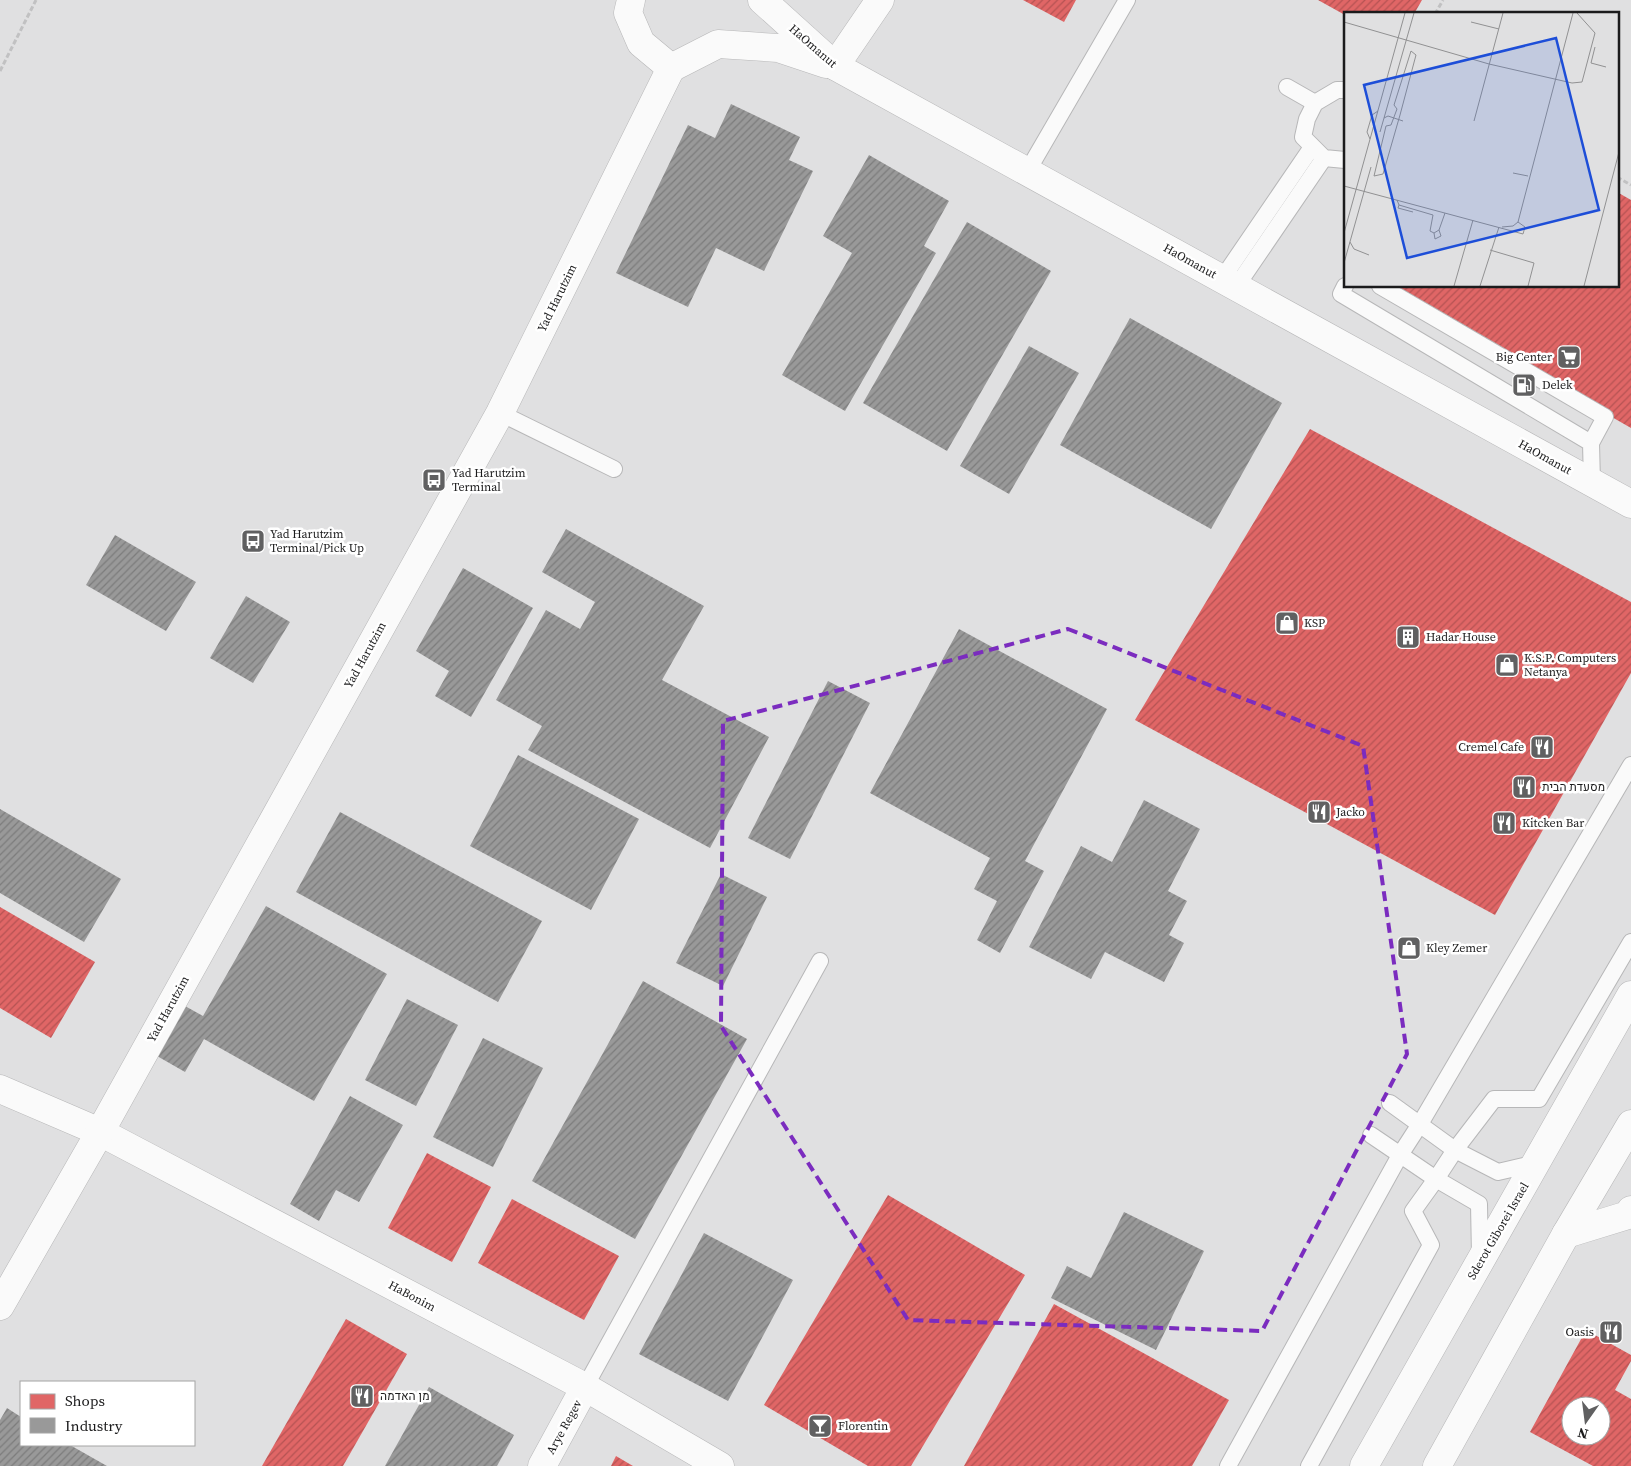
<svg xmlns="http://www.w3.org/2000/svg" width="1631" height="1466" font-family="'Source Serif 4',Heebo,serif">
<defs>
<pattern id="shops-hatch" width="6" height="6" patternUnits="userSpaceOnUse" patternTransform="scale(1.25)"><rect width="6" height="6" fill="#e06666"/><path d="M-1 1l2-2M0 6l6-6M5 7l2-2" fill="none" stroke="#b55353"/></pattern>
<pattern id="industry-hatch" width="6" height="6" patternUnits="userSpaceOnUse" patternTransform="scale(1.25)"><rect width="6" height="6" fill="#999"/><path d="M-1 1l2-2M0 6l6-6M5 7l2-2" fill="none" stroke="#7c7c7c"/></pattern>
</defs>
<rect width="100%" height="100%" fill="#e0e0e1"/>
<g fill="url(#shops-hatch)" fill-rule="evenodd">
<path d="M1023,0H1076L1064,22Z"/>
<path d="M1318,0H1422L1414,14H1345V15Z"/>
<path d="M1617,192L1631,200V428L1383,286H1617Z"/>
<path d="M1310,429L1631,602V673L1495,915L1135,720Z"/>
<path d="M0,907L95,962L51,1038L0,1008Z"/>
<path d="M427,1153L491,1187L452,1262L388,1228Z"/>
<path d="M888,1195L1025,1275L911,1466H868L764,1405Z"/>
<path d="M512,1199L619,1256L584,1320L478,1263Z"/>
<path d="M1054,1304L1229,1400L1192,1466H964Z"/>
<path d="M346,1319L407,1354L343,1466H262Z"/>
<path d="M1586,1330L1631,1355V1361L1615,1390L1631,1399V1466H1593L1530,1432ZM1571,1406H1601V1436H1571Z"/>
<path d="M616,1456L633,1466H611Z"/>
</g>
<g fill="url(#industry-hatch)">
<path d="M731,104L800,137L789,160L813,171L764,271L716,248L688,307L616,273L688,125L715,138Z"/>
<path d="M869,155L949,201L924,246L936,253L845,411L782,375L852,253L823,236Z"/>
<path d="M967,222L1051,271L947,451L863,403Z"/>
<path d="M1130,318L1282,403L1211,529L1060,445Z"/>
<path d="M1029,346L1079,373L1009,494L960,466Z"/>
<path d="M566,529L704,606L662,680L769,737L710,848L528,750L542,726L496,700L546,610L580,629L595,602L542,572Z"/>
<path d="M115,535L196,582L166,631L86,585Z"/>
<path d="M463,568L533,608L471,717L435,696L449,671L416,651Z"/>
<path d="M246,596L290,622L253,683L210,658Z"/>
<path d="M959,629L1107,709L1025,861L1044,871L1000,953L977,940L997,901L974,889L990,858L870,793Z"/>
<path d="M828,681L870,703L790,859L748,838Z"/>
<path d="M518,755L639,819L591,910L470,846Z"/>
<path d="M1144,800L1200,829L1168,891L1187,901L1169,935L1184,943L1164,982L1105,952L1091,979L1029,947L1081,846L1112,862Z"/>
<path d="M0,809L121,879L84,942L0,893Z"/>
<path d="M340,812L542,921L498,1002L296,892Z"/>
<path d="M721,874L767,897L723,986L676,963Z"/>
<path d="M266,906L387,974L314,1101L204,1039L185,1072L157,1056L185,1006L203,1016Z"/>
<path d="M643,981L747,1039L635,1239L532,1181Z"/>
<path d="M407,999L458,1025L416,1106L365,1080Z"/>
<path d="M483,1038L543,1068L493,1167L433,1137Z"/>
<path d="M350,1096L403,1125L359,1202L336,1190L319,1221L290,1204Z"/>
<path d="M1124,1212L1204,1251L1156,1350L1051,1298L1067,1266L1091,1278Z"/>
<path d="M704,1233L793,1280L728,1401L639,1354Z"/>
<path d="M429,1387L514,1435L497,1466H385Z"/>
<path d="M7,1408L21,1417V1445H70L107,1466H0V1420Z"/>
</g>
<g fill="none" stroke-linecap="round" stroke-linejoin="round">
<g stroke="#b7b7b8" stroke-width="18">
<g id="service">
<path d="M1287,87L1315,103"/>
<path d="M1345,90H1337L1315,103L1307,119L1303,137L1324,158L1345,160"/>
<path d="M1027,172L1127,0"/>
<path d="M1222,279L1312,147"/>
<path d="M1345,286L1341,294L1591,443L1592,483"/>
<path d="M1380,286L1605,417L1591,443"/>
<path d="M1236,287L1324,158"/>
<path d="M500,413L614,469"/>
<path d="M1390,1103L1455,1150L1498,1172L1537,1163"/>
<path d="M1371,1135L1436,1179L1479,1204L1480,1256"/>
<path d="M585,1387L820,961"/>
<path d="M1228,1466L1400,1155L1420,1124L1631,765"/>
<path d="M1309,1466L1431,1245L1413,1211L1436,1179L1455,1150L1494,1099H1539L1631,942"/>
</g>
</g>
<g stroke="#b7b7b8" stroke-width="29">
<g id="minor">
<path d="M631,0L628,13L641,43L671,68"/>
<path d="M762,0L835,66L1631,504"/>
<path d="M835,66L880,0"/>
<path d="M671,68L718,44L778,48L826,64"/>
<path d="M0,1089L100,1132L585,1387L720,1466"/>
<path d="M1566,1234L1628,1215L1631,1210"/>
<path d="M0,1306L100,1132L500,413L671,68"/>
<path d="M542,1466L585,1387"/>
</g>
</g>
<g stroke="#b7b7b8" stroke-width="29">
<g id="tertiary">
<path d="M1364,1466L1631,995"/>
<path d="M1437,1466L1566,1234L1631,1124"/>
</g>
</g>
<g stroke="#c1c1c2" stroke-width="3" stroke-dasharray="5 2.5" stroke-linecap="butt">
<path d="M1435,14L1443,0"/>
<path d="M0,71L36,0"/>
<path d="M1617,177L1631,185"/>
</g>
<use href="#service" stroke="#fafafa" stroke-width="16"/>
<use href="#minor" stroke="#fafafa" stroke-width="28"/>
<use href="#tertiary" stroke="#fafafa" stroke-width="28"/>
</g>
<path fill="none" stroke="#7b2cbf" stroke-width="4" stroke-dasharray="10 6" stroke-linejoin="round" d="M1068,629L1363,746L1407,1054L1262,1331L908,1320L721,1026L723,721Z"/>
<defs>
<g id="supermarket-square" transform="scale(1.25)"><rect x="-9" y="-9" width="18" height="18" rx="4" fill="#606061" stroke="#fff"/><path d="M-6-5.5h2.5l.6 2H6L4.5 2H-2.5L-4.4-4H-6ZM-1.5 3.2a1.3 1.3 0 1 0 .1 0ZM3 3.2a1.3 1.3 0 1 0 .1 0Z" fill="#fff"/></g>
<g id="fuel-square" transform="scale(1.25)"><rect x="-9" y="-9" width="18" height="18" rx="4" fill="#606061" stroke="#fff"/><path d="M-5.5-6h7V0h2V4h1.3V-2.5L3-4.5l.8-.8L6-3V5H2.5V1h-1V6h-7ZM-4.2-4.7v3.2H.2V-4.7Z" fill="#fff"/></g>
<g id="bus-square" transform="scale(1.25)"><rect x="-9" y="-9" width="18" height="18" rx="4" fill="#606061" stroke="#fff"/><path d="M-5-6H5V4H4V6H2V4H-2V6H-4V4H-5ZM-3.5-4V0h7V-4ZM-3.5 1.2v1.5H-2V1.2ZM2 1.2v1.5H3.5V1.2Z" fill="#fff"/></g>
<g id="shop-square" transform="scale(1.25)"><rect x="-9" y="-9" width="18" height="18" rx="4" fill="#606061" stroke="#fff"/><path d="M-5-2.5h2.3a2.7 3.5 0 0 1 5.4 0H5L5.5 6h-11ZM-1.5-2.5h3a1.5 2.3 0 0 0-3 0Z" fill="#fff"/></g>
<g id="building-square" transform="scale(1.25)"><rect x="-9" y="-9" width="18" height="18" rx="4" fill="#606061" stroke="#fff"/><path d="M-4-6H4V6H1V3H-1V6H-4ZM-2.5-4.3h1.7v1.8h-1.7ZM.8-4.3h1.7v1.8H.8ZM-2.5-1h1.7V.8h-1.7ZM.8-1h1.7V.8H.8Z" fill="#fff"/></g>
<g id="restaurant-square" transform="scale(1.25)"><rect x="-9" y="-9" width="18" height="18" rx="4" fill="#606061" stroke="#fff"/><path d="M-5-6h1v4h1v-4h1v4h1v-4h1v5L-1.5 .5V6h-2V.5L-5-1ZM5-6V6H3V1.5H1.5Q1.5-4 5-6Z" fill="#fff"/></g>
<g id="bar-square" transform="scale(1.25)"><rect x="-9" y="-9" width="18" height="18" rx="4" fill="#606061" stroke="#fff"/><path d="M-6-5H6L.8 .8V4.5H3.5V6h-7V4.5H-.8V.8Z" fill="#fff"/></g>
</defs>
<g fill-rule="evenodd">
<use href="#supermarket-square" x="1569" y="357"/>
<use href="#fuel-square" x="1524" y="385"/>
<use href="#bus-square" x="434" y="480"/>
<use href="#bus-square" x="253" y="541"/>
<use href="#shop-square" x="1287" y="623"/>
<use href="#building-square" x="1408" y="637"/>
<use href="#shop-square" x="1507" y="665"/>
<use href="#restaurant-square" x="1542" y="747"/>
<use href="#restaurant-square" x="1524" y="787"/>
<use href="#restaurant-square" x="1319" y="812"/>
<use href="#restaurant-square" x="1504" y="823"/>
<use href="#shop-square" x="1409" y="948"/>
<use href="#restaurant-square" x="1611" y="1332"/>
<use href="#restaurant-square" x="362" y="1396"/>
<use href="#bar-square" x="820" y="1426"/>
</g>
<g text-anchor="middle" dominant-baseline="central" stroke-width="5" stroke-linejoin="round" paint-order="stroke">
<g font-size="12" fill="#1b1b1c" stroke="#fff">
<text transform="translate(813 46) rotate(41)">HaOmanut</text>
<text transform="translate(1190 261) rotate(29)">HaOmanut</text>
<text transform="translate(557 298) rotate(-64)">Yad Harutzim</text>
<text transform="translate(1545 457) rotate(29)">HaOmanut</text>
<text transform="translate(365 655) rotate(-61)">Yad Harutzim</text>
<text transform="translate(168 1009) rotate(-61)">Yad Harutzim</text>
<text transform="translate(1498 1231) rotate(-60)">Sderot Giborei Israel</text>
<text transform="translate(412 1296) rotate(28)">HaBonim</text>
<text transform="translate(564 1427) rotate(-61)">Arye Regev</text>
</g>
<g font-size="12" fill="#1b1b1c" stroke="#fff" text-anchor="start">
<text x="1552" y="357" text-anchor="end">Big Center</text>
<text x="1542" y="385">Delek</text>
<text x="452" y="473">Yad Harutzim<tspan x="452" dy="14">Terminal</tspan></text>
<text x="270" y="534">Yad Harutzim<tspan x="270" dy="14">Terminal/Pick Up</tspan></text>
<text x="1304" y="623">KSP</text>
<text x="1426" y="637">Hadar House</text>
<text x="1524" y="658">K.S.P. Computers<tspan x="1524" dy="14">Netanya</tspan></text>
<text x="1524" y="747" text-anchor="end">Cremel Cafe</text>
<text x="1542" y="787">מסעדת הבית</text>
<text x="1336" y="812">Jacko</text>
<text x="1522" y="823">Kitcken Bar</text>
<text x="1426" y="948">Kley Zemer</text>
<text x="1594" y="1332" text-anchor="end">Oasis</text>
<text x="380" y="1396">מן האדמה</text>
<text x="838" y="1426">Florentin</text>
</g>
</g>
<g transform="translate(1344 12)">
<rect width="275" height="275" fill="#e0e0e1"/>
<path fill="none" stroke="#919192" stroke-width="1" d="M0,10L145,52L228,71L238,70L251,21L233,1M127,10L155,17M251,35L247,51L262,55M67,39L72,43L56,103L39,162L30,164L42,114L47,113L53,97L50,93ZM40,106L44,104L59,109M130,109L159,1M36,120L70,1M26,127L23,120L28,103L34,99M169,161L184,164M0,174L179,222L181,215L174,210M53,188L55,193L89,203L86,219L90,221M55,193L54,196L69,200M174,210L229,1M158,215L169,214L174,210M95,218L97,224L91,227L90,221L95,218L101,201M0,221L61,1M6,230L10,237L25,243M146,238L190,251L184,274M0,251L27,155M110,274L129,208M136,274L155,215M240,274L275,140"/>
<path fill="#1d4ed8" fill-opacity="0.15" stroke="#1d4ed8" stroke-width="2.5" d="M212,26L255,198L63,246L20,73Z"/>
<rect width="275" height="275" fill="none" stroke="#1b1b1c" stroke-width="2.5"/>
</g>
<rect x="20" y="1381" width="175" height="65" fill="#ffffff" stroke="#a4a4a4"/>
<rect x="30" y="1394" width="25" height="15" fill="#e06666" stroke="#a4a4a4"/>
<text x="65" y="1406" font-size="15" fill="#1b1b1c">Shops</text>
<rect x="30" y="1418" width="25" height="15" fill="#999999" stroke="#a4a4a4"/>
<text x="65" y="1431" font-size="15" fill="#1b1b1c">Industry</text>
<g transform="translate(1586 1421) rotate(194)"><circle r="24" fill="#ffffff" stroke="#a4a4a4"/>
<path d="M0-4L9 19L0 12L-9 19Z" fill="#606061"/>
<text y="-8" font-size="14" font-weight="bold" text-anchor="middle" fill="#1b1b1c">N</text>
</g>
</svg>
